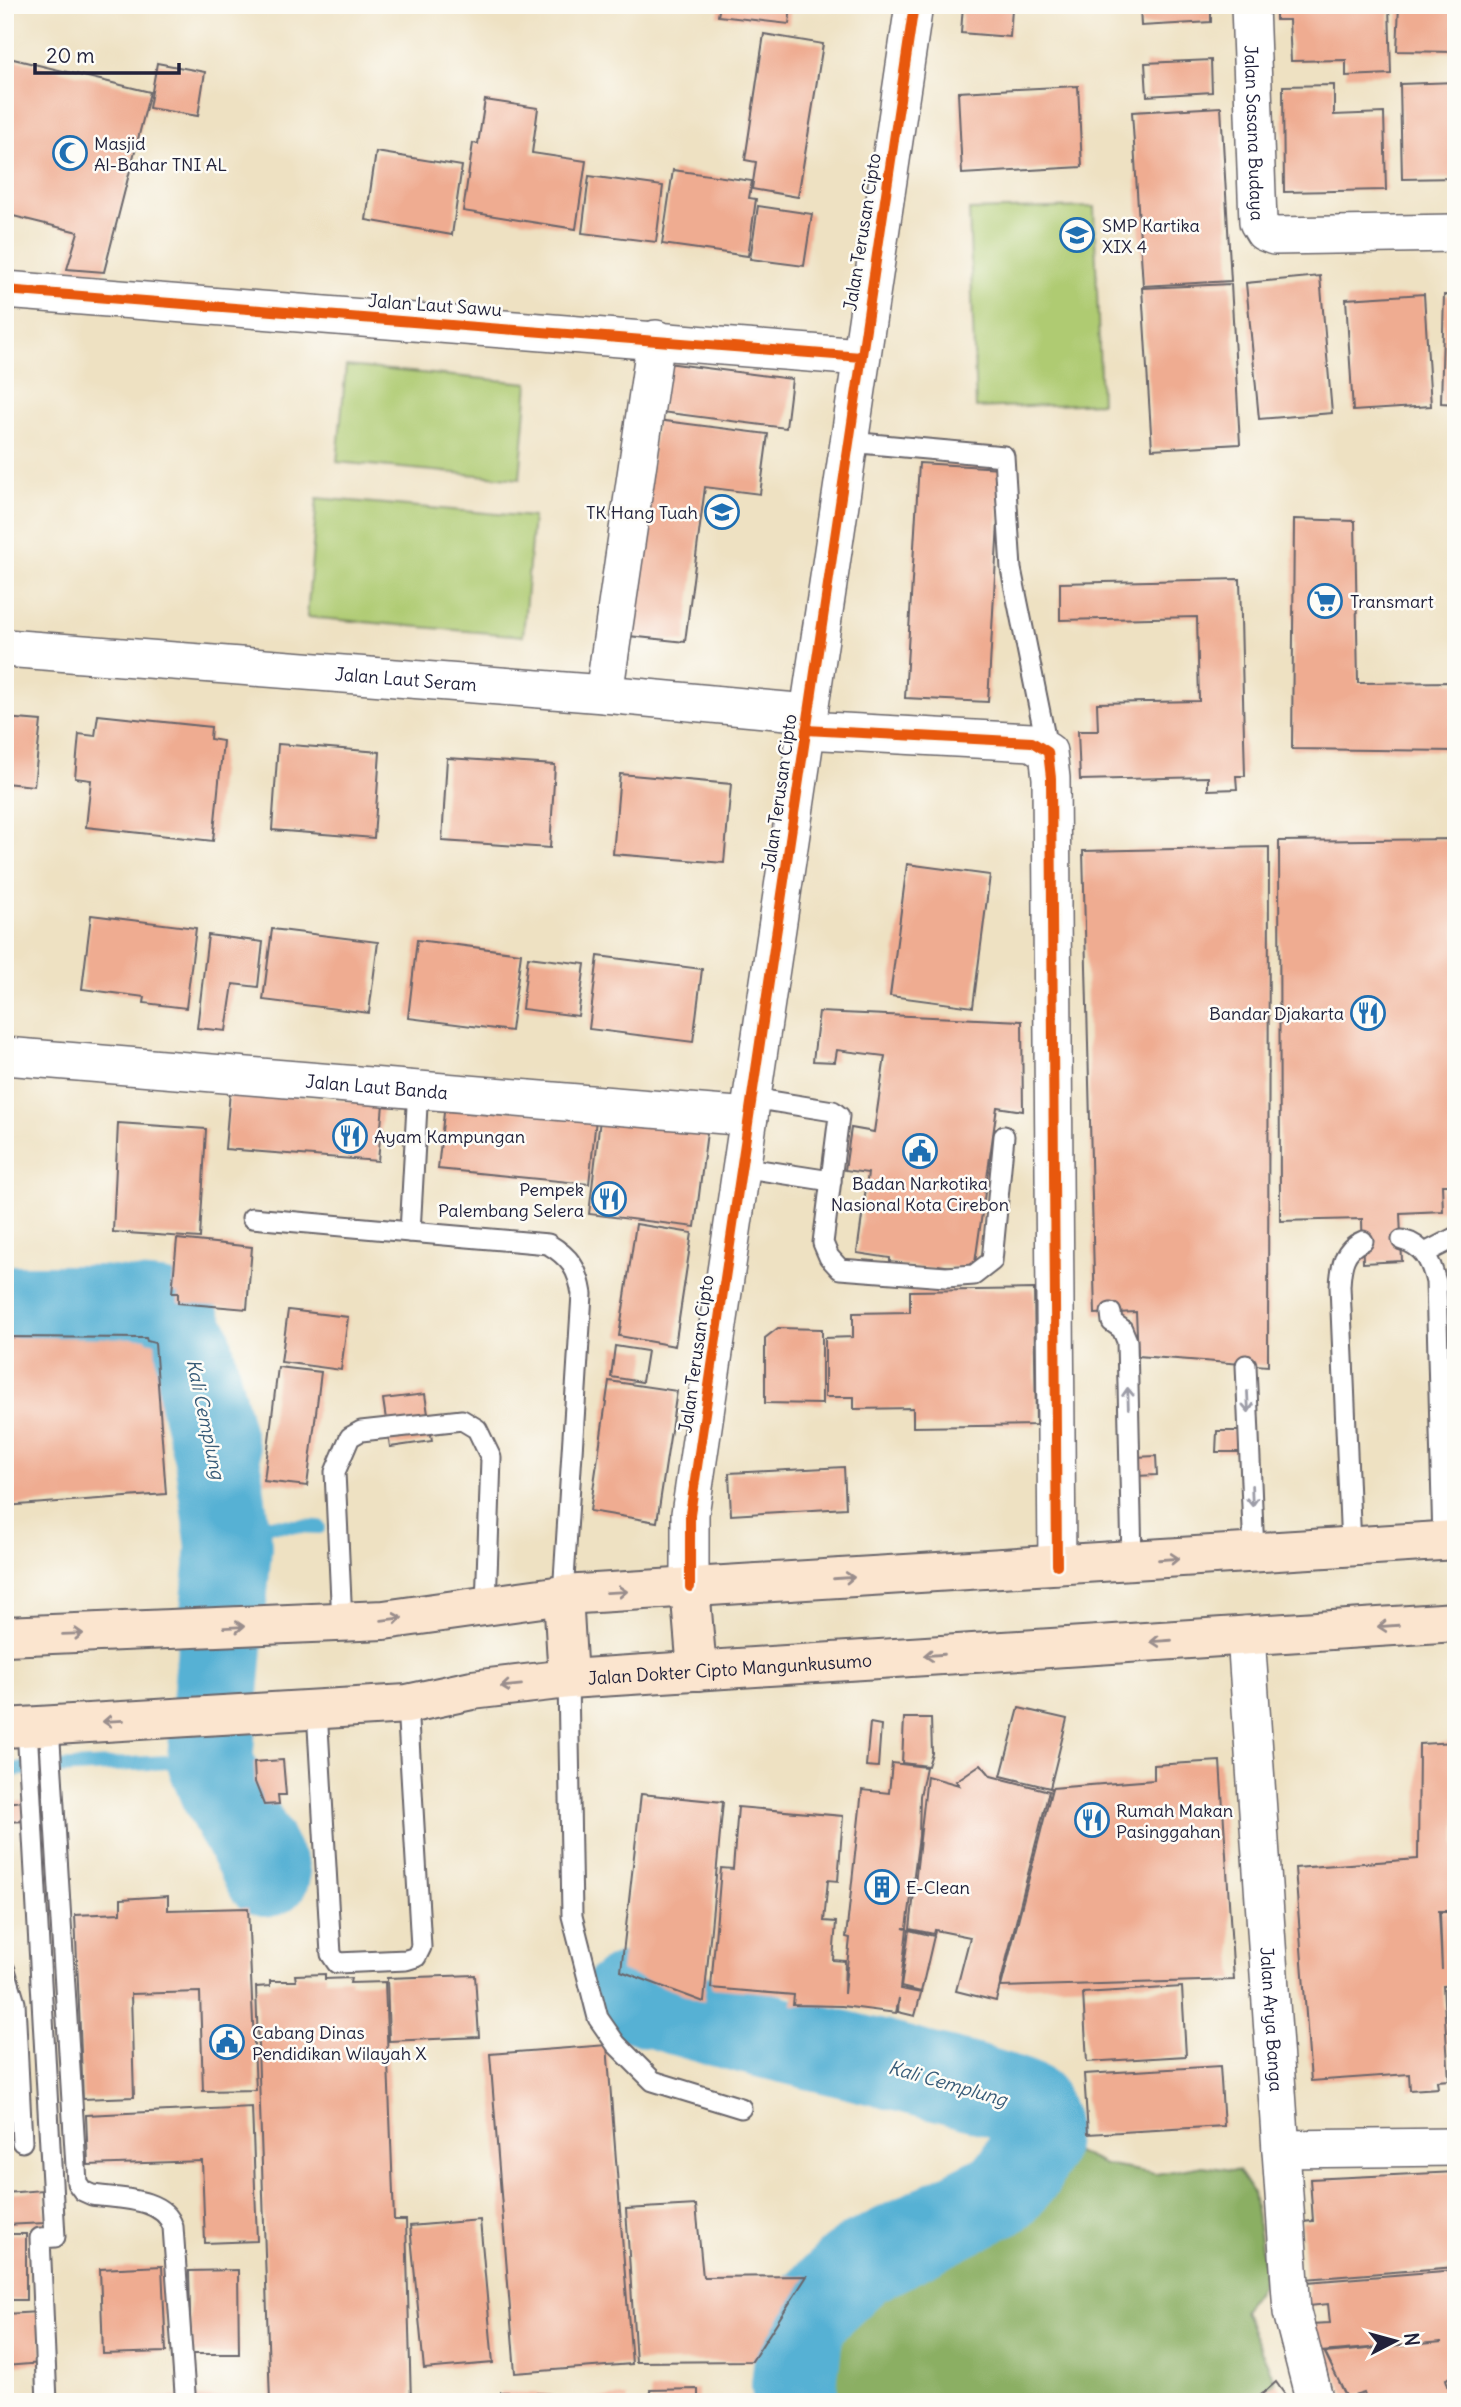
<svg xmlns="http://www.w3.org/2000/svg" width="1461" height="2407" font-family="Delius,sans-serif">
<rect width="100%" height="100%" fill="#fdfcf7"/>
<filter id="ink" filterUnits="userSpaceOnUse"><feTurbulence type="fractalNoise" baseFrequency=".0143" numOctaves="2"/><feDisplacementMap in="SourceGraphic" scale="14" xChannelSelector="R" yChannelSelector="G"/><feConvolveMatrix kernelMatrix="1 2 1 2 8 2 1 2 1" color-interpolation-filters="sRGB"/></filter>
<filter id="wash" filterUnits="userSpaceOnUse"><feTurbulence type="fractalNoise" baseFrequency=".00686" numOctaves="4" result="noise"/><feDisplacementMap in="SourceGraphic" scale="28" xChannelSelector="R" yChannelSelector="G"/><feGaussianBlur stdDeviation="1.57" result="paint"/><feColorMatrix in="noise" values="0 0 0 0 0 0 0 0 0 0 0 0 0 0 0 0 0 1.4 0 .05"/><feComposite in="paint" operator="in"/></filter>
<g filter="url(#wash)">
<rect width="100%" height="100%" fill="#eee1c2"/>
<g fill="#afcb72" stroke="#687656" stroke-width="2">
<path d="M1094,207L1101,403L976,408L969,210Z"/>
<path d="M346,366L528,383L520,479L337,462Z"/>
<path d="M317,498L533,517L523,636L307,617Z"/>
</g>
<path fill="#8baf64" stroke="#566850" stroke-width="2" d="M1057,2149L1076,2152L1105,2165L1156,2174L1203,2166L1238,2171L1253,2193L1264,2266L1262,2283L1243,2311L1275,2381L1251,2402H821L815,2360L827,2332L868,2298L974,2240L1017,2211L1047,2180Z"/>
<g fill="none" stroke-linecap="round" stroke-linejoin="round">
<g stroke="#56b1d4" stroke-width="14">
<path d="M225,1523L319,1527"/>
<path d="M35,1769L246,1758"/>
<path d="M5,1770L23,1769"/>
</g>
<g stroke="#56b1d4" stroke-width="86">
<path d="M5,1308H100L160,1313L179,1327L189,1345L217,1458L229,1546L210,1760L221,1788L267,1874"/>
<path d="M626,1996C720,2028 818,2046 914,2072C952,2082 990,2090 1027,2105L1035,2126L1033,2144L1021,2170L1003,2192L859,2265L802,2319L794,2385L796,2402"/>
</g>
</g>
<g id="blocks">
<g fill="#efac91">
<path d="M720,5H791L789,24L718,16Z"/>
<path d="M963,5L1012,9L1010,37L961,33Z"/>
<path d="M1140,5H1211V22L1141,26Z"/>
<path d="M1276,5H1389L1391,74L1346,76V60L1291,61L1289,20H1276Z"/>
<path d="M1399,5H1456V52L1397,51Z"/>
<path d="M764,34L823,44L798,197L752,189L756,162L745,160Z"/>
<path d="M5,57L150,92L104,272L67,269L78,232L5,214Z"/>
<path d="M1211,60L1212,92L1147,96L1145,63Z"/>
<path d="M157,63L205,72L198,116L149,108Z"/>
<path d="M1456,82V178L1402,179L1400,84Z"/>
<path d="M1334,85V115L1384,113L1386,190L1284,192L1283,86Z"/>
<path d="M1078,86L1082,167L962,174L958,92Z"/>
<path d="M485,100L538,108L532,153L586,161L576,229L463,211L473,143L478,144Z"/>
<path d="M1221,107L1231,281L1143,286L1132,112Z"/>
<path d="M376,152L462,166L452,235L366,220Z"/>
<path d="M673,170L752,181L749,198L756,199L748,256L662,244Z"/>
<path d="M589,176L663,186L656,242L582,233Z"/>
<path d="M758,206L812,214L804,266L750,259Z"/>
<path d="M1320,276L1332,413L1259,419L1246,283Z"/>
<path d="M1231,284L1240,444L1152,449L1142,288Z"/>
<path d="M1424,294L1431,406L1353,411L1346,299Z"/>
<path d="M1444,295L1456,296V404L1441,403Z"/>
<path d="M667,363L792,379L786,428L661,412Z"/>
<path d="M657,420L768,434L760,494L705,487L685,642L629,636Z"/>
<path d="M919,463L1001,468L988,702L905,698Z"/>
<path d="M1294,519L1355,521L1358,683L1456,682V751L1292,749Z"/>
<path d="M1240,579L1245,776H1236L1237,789L1208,790V777L1080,780L1078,731H1098L1097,703L1199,701L1197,617L1060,620V583Z"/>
<path d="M98,715L211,727L210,739L223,741L213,841L86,827L91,780L75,778L79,734L95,736Z"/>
<path d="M5,718L41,721L34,786L5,783Z"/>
<path d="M278,744L380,752L374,838L272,830Z"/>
<path d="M447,758L555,765L550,848L442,841Z"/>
<path d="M620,774L731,784L724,863L613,854Z"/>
<path d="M1456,839V1185H1442L1443,1211L1400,1213L1402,1261L1363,1263L1362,1219L1280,1221L1279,841Z"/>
<path d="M1269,847L1268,1366L1138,1356L1136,1312L1095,1314L1083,851Z"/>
<path d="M907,864L990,875L973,1007L890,996Z"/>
<path d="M91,915L196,928L186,1008L144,1003L145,997L82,989Z"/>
<path d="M272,929L378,942L369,1013L263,1000Z"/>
<path d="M208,935L263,942L258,987L233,984L226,1031L197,1028Z"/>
<path d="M417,940L521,953L511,1031L408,1018Z"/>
<path d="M598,956L702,969L693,1042L589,1029Z"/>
<path d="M528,957L585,964L578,1016L522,1009Z"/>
<path d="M819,1012L1022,1021L1023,1111L997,1107L974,1270L939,1265L938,1270L890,1263V1258L857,1253L868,1173L845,1170L851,1128L874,1132L885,1056L837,1050L835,1062L813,1061Z"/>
<path d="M230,1091L383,1104L378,1161L225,1149Z"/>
<path d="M445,1103L596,1119L589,1184L438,1169Z"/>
<path d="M600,1119L707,1132L695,1227L589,1214Z"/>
<path d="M118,1123L206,1129L200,1238L113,1232Z"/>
<path d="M636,1224L692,1233L675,1346L619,1336Z"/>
<path d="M177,1239L252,1247L247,1309L178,1303V1293H172Z"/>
<path d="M1034,1289L1036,1425L913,1427V1408L854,1409V1397H825V1338L853,1337V1313L910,1312V1291Z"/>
<path d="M288,1310L348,1317L341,1370L281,1362Z"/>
<path d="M778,1328L822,1329V1404L765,1403V1338Z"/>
<path d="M5,1337L146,1338L147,1341L155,1343L166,1494L5,1506Z"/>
<path d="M615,1346L647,1351L642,1382L611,1377Z"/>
<path d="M278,1367L321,1372L307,1486L264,1481Z"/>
<path d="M609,1381L677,1391L657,1522L590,1511Z"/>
<path d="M425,1394L432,1441L390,1447L383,1399Z"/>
<path d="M1217,1431H1244V1452H1216Z"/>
<path d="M1156,1456L1157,1475L1136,1476L1135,1457Z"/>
<path d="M844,1467L846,1508L731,1515L729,1473Z"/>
<path d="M1019,1708L1067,1719L1050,1788L1001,1776Z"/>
<path d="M904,1718H931L932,1753L928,1766L902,1763Z"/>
<path d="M870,1723L881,1725L878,1767L866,1766Z"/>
<path d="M1456,1742V1911H1439L1442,1970L1440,1912H1456V1985L1443,1986L1449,2080L1437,2081L1438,2088L1410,2090L1409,2074L1311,2081L1295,1868L1418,1859L1419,1744Z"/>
<path d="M283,1760L286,1795H278L279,1804L264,1805L255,1782L254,1762Z"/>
<path d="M1220,1761L1234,1980L1001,1987L1052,1788L1154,1780V1765Z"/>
<path d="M892,1763L926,1767L920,1796L919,1836L907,1928H903L907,1929L900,1989L921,1993L915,2016L898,2012L899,1998L896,2013L842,2006L793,2005L794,1995L711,1988L721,1868L733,1869L738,1807L843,1816L838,1881L828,1880L824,1921L836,1922L833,1960L845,1961L844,1994L850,1938L846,1937L862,1790L889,1793Z"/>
<path d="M981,1764L991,1776L1049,1791L996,2001L956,1991L970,1937L935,1930L934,1934L910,1929L927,1776L959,1785L956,1781Z"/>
<path d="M641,1794L723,1802L704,2002L621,1971Z"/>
<path d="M23,1801L25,1821L6,1822L5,1803Z"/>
<path d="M168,1896V1910L248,1908L256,2090L203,2091L200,1992L131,1994L134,2097L83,2099L75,1915L121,1913V1899Z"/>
<path d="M909,1930L934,1936L921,1992L901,1987Z"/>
<path d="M325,1974V1979L351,1978L350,1983L385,1982L394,2220H406L411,2402H270L256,1987L270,1986V1981H296L295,1975Z"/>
<path d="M475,1975L479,2037L389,2041L387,1978Z"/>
<path d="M1182,1987L1186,2056L1087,2062L1083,1993Z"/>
<path d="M607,2045L632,2364L515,2373L490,2054Z"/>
<path d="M5,2060L11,2130H5Z"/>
<path d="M1220,2066L1224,2126L1088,2134L1084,2074Z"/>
<path d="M252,2107L257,2241L205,2243L202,2161L88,2165L86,2115Z"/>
<path d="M1456,2172V2267L1305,2279L1302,2222L1313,2221L1310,2179Z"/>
<path d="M43,2190L45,2223L5,2225V2193Z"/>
<path d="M696,2205L703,2277L807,2276L752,2361L636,2362L626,2209Z"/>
<path d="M480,2220L493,2363L424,2369L410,2226Z"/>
<rect x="5" y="2234" width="21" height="66"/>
<path d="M162,2266L166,2352L103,2354L100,2269Z"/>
<path d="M238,2270L239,2354H191L189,2271Z"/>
<path d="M1456,2270V2375L1446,2379L1453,2402H1367L1364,2393L1347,2398L1325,2353L1442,2342L1320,2352L1310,2324L1330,2323L1328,2304L1309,2306L1307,2282Z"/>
<path d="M39,2312L42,2363L5,2366V2314Z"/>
<path d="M1276,2382L1290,2402H1253Z"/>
<path d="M698,2389V2402H651L650,2390Z"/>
<path d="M501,2392L552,2394V2402H501Z"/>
<path d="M182,2397L266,2398V2402H148V2398Z"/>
<path d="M627,2397V2402H570V2400Z"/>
</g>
</g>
</g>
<g filter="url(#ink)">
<use href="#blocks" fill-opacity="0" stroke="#69656a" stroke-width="2"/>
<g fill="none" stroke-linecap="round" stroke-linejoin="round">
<g stroke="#69656a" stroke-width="23">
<g id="service">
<path d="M849,442L1004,456L1011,569L1048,752"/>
<path d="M418,1088L410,1232L548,1244C570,1257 578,1269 582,1294L563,1595"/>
<path d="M751,1098L833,1111L839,1116L823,1243L829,1257L840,1269L946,1277L974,1275L992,1261L1004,1136"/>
<path d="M741,1167L831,1181"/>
<path d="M252,1218L410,1232"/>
<path d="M1402,1240C1423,1245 1431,1261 1436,1282L1443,1541"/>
<path d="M1425,1253L1456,1237"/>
<path d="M1111,1313L1112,1322L1122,1329L1127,1341L1132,1561"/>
<path d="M1246,1365L1254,1553"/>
<path d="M1351,1547L1340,1286C1341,1267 1343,1249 1363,1241"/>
<path d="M342,1622L335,1472L350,1437L361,1431L462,1420L477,1429L491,1458L486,1606"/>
<path d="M568,1679L572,1916L598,2018L616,2044L653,2081L741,2108"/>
<path d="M317,1710L331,1954L337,1963L406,1960L416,1957L421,1947L407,1704"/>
<path d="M49,1725L77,2183L83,2191L92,2195C119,2199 164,2197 173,2227L185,2393"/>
<path d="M27,1727L55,2237L40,2238L47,2402"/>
<path d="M5,1970L15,2003L22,2142"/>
</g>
</g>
<g stroke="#69656a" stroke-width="40">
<g id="minor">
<path id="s1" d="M1250,5L1258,222L1264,232L1274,236L1456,233"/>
<path d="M5,290L861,357"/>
<path id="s2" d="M5,648L604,694L808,713"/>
<path d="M604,694L656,339"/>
<path d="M806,730L1032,742L1048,752L1051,778L1057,1565"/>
<path id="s3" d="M5,1056L749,1117"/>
<path d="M690,1587V1514L914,5"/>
<path id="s4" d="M1246,1635L1292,2312L1315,2402"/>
<path d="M1281,2149L1456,2147"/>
</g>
</g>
<g stroke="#69656a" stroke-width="42">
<g id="secondary">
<path d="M690,1587L697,1671"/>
<path d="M563,1595L568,1679"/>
<path d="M5,1636L384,1620L563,1595L1456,1540"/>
<path id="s5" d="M5,1728L407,1704L472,1690L568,1679L1456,1622"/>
</g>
</g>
<use href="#service" stroke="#fff" stroke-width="19"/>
<use href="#minor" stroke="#fff" stroke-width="37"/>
<use href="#secondary" stroke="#fbe5cf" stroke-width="38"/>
<g stroke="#fdfcf7" stroke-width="15">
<g id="cycleway">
<path d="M5,290L861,357"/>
<path d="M806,730L1032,742L1048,752L1051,778L1057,1565"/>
<path d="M690,1587V1514L914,5"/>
</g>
</g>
<use href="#cycleway" stroke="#e8590c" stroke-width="10"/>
</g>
<defs><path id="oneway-shaft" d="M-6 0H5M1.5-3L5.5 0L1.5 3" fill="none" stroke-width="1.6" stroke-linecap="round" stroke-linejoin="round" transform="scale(1.75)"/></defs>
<g stroke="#9c9ca7">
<use href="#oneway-shaft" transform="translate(1128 1398) rotate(-92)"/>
<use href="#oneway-shaft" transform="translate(1248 1402) rotate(87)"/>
<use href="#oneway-shaft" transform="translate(1252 1496) rotate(88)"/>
</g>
<g stroke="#998d8c">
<use href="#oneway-shaft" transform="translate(1169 1559) rotate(-4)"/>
<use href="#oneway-shaft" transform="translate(844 1578) rotate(-4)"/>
<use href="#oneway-shaft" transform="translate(617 1592) rotate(-3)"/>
<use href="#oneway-shaft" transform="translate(392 1619) rotate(-7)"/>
<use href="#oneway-shaft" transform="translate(1388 1626) rotate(176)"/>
<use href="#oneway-shaft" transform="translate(234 1627) rotate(-3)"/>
<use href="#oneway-shaft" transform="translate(73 1634) rotate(-2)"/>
<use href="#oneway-shaft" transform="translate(1161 1641) rotate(176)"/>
<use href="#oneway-shaft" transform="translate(934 1655) rotate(176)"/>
<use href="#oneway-shaft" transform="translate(511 1686) rotate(174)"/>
<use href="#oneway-shaft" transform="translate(113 1721) rotate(177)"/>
</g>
</g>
<defs>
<g id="mosque-ring" transform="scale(1.75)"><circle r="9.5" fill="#fdfcf7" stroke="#1f6fb2" stroke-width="1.5"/><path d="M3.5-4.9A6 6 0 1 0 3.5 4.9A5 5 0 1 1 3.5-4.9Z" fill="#1f6fb2"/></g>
<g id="school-ring" transform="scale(1.75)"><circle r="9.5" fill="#fdfcf7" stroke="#1f6fb2" stroke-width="1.5"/><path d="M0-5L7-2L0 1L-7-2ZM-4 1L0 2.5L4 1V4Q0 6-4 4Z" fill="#1f6fb2"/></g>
<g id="supermarket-ring" transform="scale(1.75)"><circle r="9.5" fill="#fdfcf7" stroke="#1f6fb2" stroke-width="1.5"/><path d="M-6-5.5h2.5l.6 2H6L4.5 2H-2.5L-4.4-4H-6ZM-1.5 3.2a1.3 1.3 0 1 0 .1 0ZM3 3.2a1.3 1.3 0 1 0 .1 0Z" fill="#1f6fb2"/></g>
<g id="restaurant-ring" transform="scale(1.75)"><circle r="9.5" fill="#fdfcf7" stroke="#1f6fb2" stroke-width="1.5"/><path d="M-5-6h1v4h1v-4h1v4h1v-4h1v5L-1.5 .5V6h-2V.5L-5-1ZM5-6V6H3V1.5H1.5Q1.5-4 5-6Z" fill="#1f6fb2"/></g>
<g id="civic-ring" transform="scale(1.75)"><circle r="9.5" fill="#fdfcf7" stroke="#1f6fb2" stroke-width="1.5"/><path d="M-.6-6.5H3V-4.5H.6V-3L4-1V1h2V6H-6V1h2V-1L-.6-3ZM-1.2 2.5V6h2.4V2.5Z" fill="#1f6fb2"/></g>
<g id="building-ring" transform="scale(1.75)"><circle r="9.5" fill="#fdfcf7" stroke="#1f6fb2" stroke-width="1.5"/><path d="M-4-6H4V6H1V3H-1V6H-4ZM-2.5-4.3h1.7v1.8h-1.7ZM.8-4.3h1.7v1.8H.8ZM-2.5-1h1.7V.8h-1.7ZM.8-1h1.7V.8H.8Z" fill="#1f6fb2"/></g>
</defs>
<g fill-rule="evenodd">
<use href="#mosque-ring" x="70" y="153"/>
<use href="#school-ring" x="1077" y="235"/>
<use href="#school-ring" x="722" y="512"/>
<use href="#supermarket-ring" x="1325" y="601"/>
<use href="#restaurant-ring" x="1368" y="1013"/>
<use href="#restaurant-ring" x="350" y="1136"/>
<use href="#civic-ring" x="920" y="1151"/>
<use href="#restaurant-ring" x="609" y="1199"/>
<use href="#restaurant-ring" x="1092" y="1820"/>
<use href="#building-ring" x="882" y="1887"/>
<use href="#civic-ring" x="227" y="2042"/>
</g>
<g text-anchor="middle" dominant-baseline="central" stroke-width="5" stroke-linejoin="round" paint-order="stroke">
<g font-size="18" fill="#22223b" stroke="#fdfcf7">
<text stroke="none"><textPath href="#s1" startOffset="128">Jalan Sasana Budaya</textPath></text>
<text transform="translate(862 232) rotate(-81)">Jalan Terusan Cipto</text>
<text transform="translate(435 305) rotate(4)">Jalan Laut Sawu</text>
<text stroke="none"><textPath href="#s2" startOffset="402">Jalan Laut Seram</textPath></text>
<text transform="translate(779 793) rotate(-82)">Jalan Terusan Cipto</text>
<text stroke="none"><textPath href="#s3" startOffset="373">Jalan Laut Banda</textPath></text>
<text transform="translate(696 1354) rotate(-82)">Jalan Terusan Cipto</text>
<text stroke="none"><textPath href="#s5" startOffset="728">Jalan Dokter Cipto Mangunkusumo</textPath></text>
<text stroke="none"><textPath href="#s4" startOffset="385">Jalan Arya Banga</textPath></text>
</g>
<g font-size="18" fill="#22223b" stroke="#fdfcf7" text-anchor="start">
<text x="94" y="143">Masjid<tspan x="94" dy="21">Al-Bahar TNI AL</tspan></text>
<text x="1102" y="225">SMP Kartika<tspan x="1102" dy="21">XIX 4</tspan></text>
<text x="698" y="512" text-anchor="end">TK Hang Tuah</text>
<text x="1350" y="601">Transmart</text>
<text x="1344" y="1013" text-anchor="end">Bandar Djakarta</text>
<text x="374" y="1136">Ayam Kampungan</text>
<text x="920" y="1183" text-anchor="middle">Badan Narkotika<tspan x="920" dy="21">Nasional Kota Cirebon</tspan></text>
<text x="584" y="1189" text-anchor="end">Pempek<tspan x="584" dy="21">Palembang Selera</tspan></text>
<text x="1116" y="1810">Rumah Makan<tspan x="1116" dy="21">Pasinggahan</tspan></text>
<text x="906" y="1887">E-Clean</text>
<text x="252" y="2032">Cabang Dinas<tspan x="252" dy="21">Pendidikan Wilayah X</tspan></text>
</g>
<g font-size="19" font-style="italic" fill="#375b78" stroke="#fdfcf7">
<text transform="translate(206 1419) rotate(78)">Kali Cemplung</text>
<text transform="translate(948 2083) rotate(16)">Kali Cemplung</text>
</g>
</g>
<rect width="1461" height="2407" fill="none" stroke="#fdfcf7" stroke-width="28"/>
<g transform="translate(1395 2341) rotate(84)" stroke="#fdfcf7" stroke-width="5" paint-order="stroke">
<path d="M0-5L12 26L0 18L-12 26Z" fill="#22223b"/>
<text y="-10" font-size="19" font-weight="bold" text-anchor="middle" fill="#22223b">N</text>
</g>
<path d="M35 63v10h144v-10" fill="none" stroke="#22223b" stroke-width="3.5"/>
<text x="46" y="63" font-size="21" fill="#22223b" stroke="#fdfcf7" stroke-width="5" paint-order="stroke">20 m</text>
</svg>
